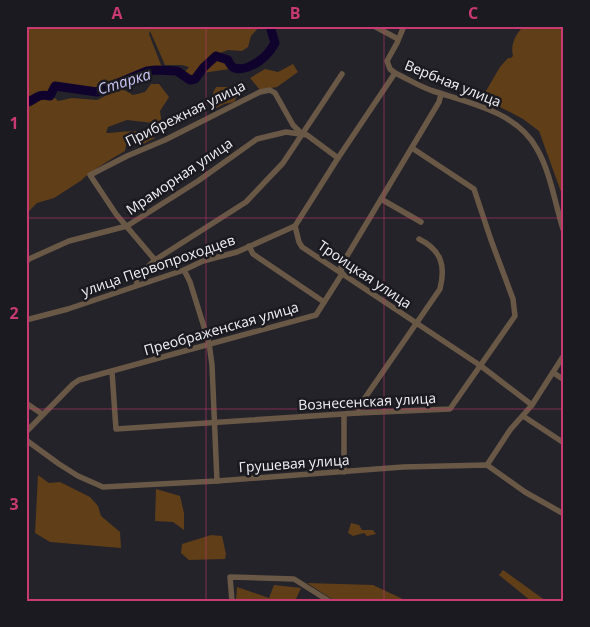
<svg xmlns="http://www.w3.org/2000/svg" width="590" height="627" font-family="'Open Sans',sans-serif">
<rect width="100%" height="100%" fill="#24232a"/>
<g fill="#603e18">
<path d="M26,26H258L259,27L251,36L248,47L242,51L228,50L215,55L201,67L198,76L191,79L183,74L189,67L182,65H165L150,31L149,34L163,70L148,69L133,75L132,78L97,92L55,86L50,96C37,93 37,99 26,103Z"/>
<path d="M524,26H564V200L539,131L523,119L485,99L483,96L500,67L508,58H511L513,56C510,45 516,33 524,26Z"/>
<path d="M216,56L228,61L230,69L202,73L204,67Z"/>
<path d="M293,64L298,72L277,87L260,90L250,78L265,69L278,72Z"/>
<path d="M151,84H159L169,97L160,111L162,124L127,120L108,127L106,133C121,133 142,127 155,138L139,146L133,140H127L125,151C116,156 86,174 82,180L54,198L37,203L26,214V138L28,135L26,126V106L32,104L34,100L55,98L58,101L72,98L97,100L121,88L133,95L145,92Z"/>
<path d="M216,87H228L241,89L234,102L224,104L213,110V93Z"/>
<path d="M38,475L49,483L60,482L90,497L98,506L101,516L120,532L121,548L50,542L35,533Z"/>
<path d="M156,489L180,496L184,513V530L173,522L155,521Z"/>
<path d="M351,523L359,525L362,530H373L376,534L367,536L364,533L353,536L348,533Z"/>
<path d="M211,535L222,536L226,554L225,559L189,560L181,553L182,544Z"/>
<path d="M503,570L546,601H531L499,575Z"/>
<path d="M307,583L373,585L407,601H335Z"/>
<path d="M274,585L301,588L295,601H236L237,587L269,598Z"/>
</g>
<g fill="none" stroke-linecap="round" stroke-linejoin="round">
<path stroke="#0f022d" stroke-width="9" d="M26,103C37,99 37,93 50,96L55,86L97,92L147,71L156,70L177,71L190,80L195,79L204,67L216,56L228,60C234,79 260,63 268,53C271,50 273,46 275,43L270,26"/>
<g stroke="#6a5846" stroke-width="5.5">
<path d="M374,26L398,39"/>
<path d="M404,26L397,43L387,61L390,69L395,73C408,79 420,87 433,91C470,103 517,112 537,149C551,173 555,205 564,232"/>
<path d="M395,73L338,158L295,226L299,242L302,247L481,366L532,405"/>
<path d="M381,199L421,222"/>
<path d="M249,246L253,254L324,302"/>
<path d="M155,260L116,214L90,175L127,156L165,140L260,92L270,90L275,93L293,125L302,134"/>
<path d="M26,262L29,259L69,241L127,226L198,181L257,139L286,132L307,135L338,158"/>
<path d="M184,270L190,282L209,343L212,365L217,481"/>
<path d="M137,285L136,278L155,260L246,202L283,163L342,74"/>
<path d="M26,320L68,309L184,270L203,261L237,252L295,226"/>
<path d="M112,372L116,429L358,413L450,409L515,316L513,299L491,240L474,189L412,148"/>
<path d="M554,373L564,380"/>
<path d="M26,403L42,414"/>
<path d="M358,413L360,405L440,289C446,265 441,250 419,239"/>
<path d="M344,415V472"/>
<path d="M523,416L564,443"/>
<path d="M26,432L73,384L79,380L316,315L342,274L341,266L439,102L441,94"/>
<path d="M26,440L59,464L78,476L103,487L217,481L403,467L487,465L525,492L564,514"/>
<path d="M487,465L510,430L532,405L564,355"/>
<path d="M232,601L230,577L294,579L329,601"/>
</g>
</g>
<path fill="none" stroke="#c93972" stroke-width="1" stroke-opacity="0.55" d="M206,26V601M384,26V601M26,218H564M26,409H564"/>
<g text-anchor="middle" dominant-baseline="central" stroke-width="5" stroke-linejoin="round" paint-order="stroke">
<g font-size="14" fill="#f2f1f6" stroke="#1a1a20">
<text transform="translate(453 83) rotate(22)">Вербная улица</text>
<text transform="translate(185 113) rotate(-26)">Прибрежная улица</text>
<text transform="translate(179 176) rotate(-34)">Мраморная улица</text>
<text transform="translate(158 265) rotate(-19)">улица Первопроходцев</text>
<text transform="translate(365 274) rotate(34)">Троицкая улица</text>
<text transform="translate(221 328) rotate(-16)">Преображенская улица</text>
<text transform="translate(367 401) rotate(-3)">Вознесенская улица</text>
<text transform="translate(294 463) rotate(-4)">Грушевая улица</text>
</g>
<g font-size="15" font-style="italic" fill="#ccc7f7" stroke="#1a1a20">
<text transform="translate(124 81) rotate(-17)">Старка</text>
</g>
</g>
<rect width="590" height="627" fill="none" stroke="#1a1a20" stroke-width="55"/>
<rect x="28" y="28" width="534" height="572" fill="none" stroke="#c93972" stroke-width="2"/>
<g font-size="16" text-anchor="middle" font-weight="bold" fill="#c93972">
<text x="117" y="19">A</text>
<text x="295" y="19">B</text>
<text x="473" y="19">C</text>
<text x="14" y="129">1</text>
<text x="14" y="319">2</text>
<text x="14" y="510">3</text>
</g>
</svg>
